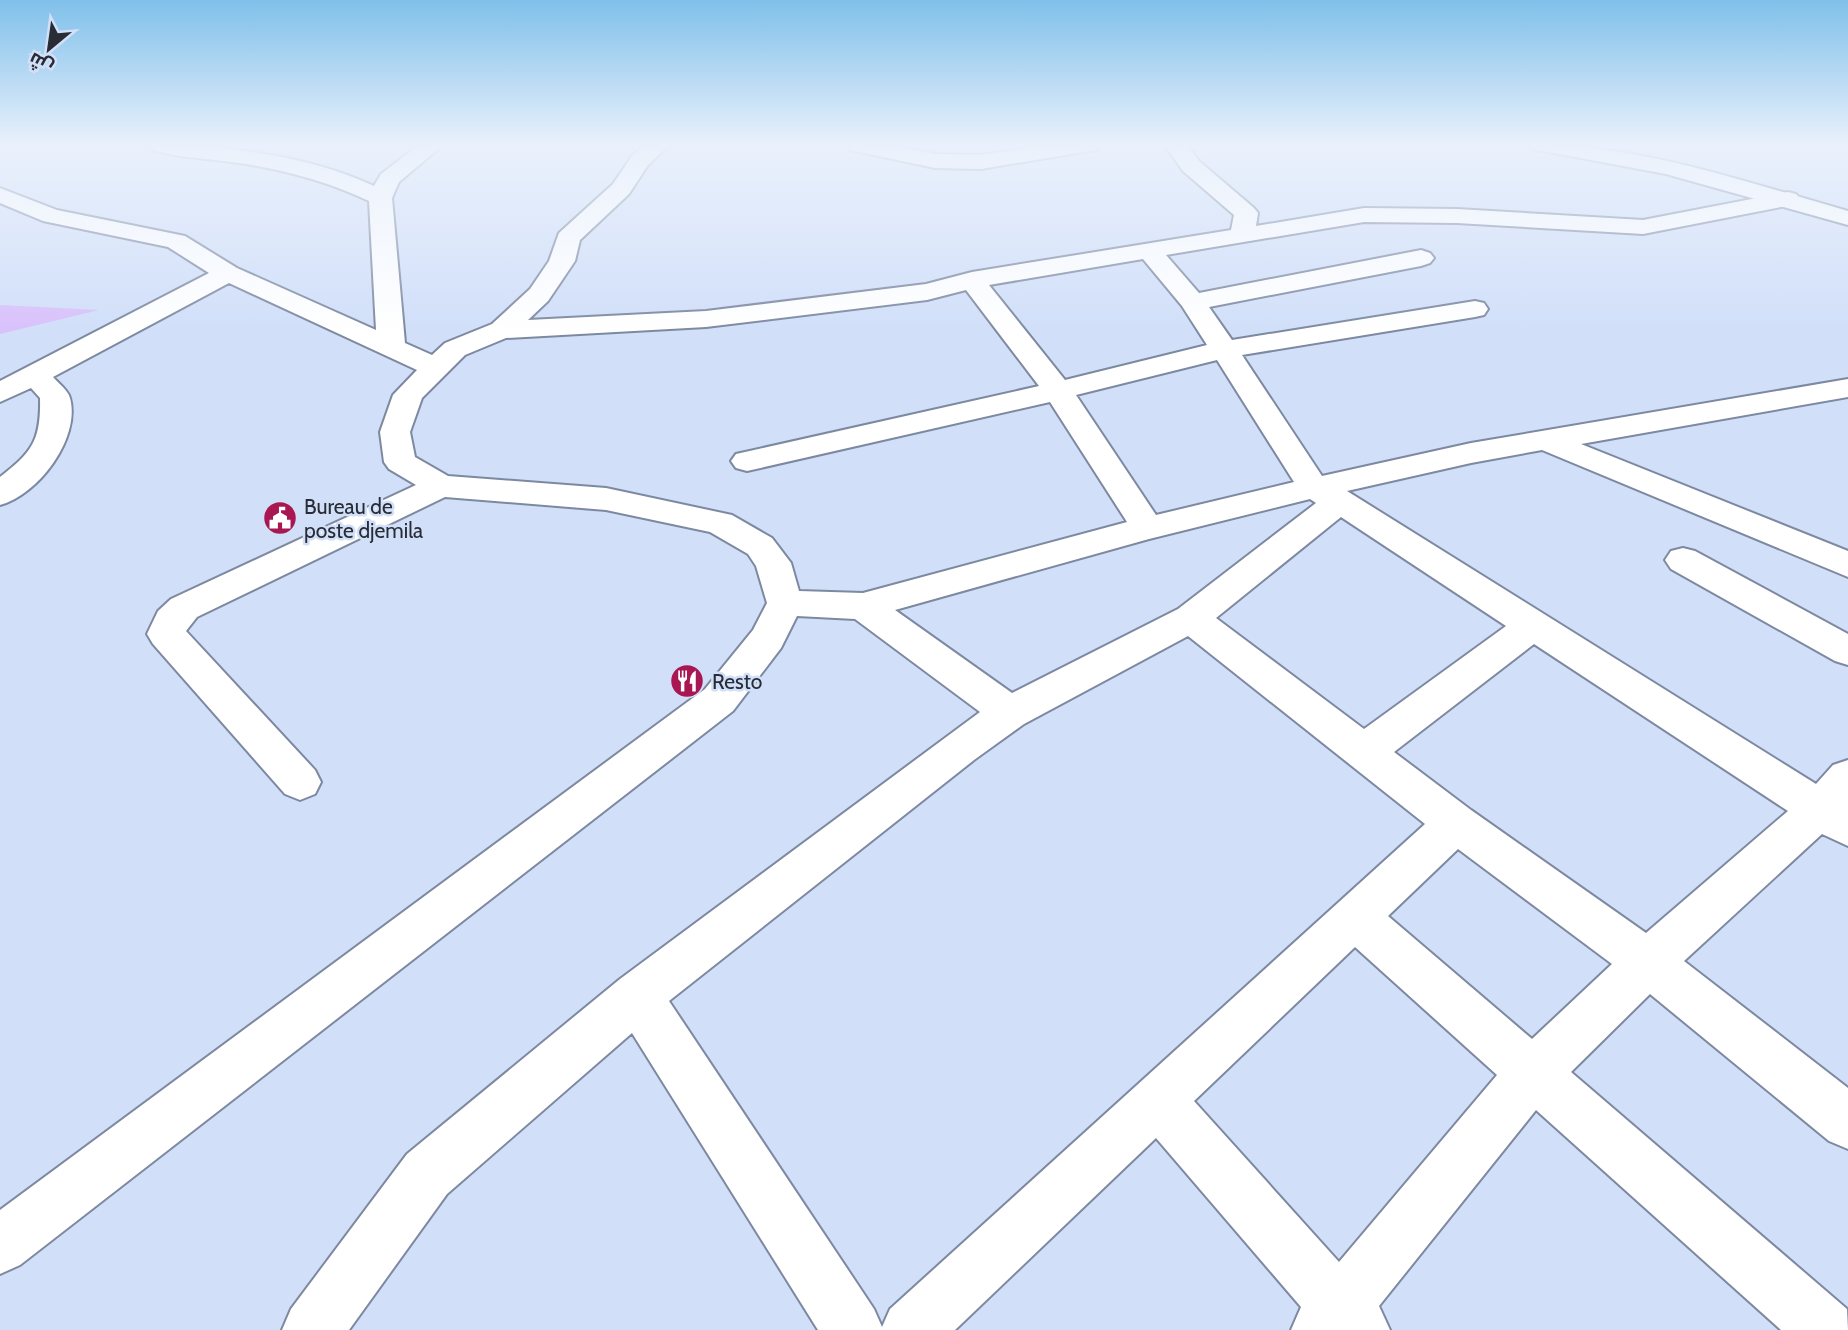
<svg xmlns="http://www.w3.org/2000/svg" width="1848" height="1330" font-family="Cabin,Cairo,sans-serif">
<rect width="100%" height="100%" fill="#d1dff9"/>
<path fill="#d9c1fb" d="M0,305L99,310L0,334Z"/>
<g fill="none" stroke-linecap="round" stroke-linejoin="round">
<g stroke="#7d89a0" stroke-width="4">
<g id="minor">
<path d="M150,145C223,145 308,155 374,186L381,174L419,145H443L399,182L392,198L405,343L432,355L445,343L492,324L530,289L549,261L559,233L613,184L632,156L645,145H669L648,165L629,194L580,240L575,261L548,301L528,320L706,311L926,284L972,272L1231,230L1234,215L1183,171L1165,145H1187L1199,161L1254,208L1258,213L1256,226L1364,208L1457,209L1643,220L1788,192L1796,194L1800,199L1796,204L1643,234L1457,223L1364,222L1166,255L1199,293L1421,250L1430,253L1434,258L1430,263L1421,266L1209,307L1232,340L1475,301L1484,303L1488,309L1484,315L1475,317L1242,355L1322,476L1471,443L1848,379V397L1581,444L1848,551V577L1542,450L1471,463L1347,491L1816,784L1833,765L1848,760V846L1822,834L1684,961L1848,1088V1149L1829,1141L1650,994L1571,1072L1847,1309L1848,1330H1781L1536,1110L1379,1306L1390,1330H1291L1301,1307L1156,1138L955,1330H818L632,1033L447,1194L349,1330H282L291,1309L407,1154L620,979L980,712L855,619L797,616L781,648L733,711L20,1265L0,1274V1210L705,689L753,630L767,603L756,566L748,554L710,532L606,510L445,497L197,617L186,631L315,770L321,782L315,794L300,800L285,794L153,644L147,634L158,611L171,599L416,485L389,469L384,462L380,432L393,395L417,370L229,283L53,377C58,383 68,390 70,398C81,438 38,495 0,505V477C32,452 41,441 40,398L31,388L0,402V381L209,273L168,247L43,221L0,203V188L57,210L185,236L237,268L376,330L369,201C327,181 285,170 239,163C208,158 185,159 153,150ZM1143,259L1182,306L1207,345L1065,380L989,285ZM966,290L1039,386L736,454L731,461L736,468L747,471L1050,402L1127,522L863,593L799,591L791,563L772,538L732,515L606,488L448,476L415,457L410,432L422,398L465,355L506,338L706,327L927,300ZM1217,360L1294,482L1156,515L1076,395ZM1310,499L1316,503L1178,609L1012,693L895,610L1149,539ZM1341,517L1506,626L1364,729L1216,618ZM1188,636L1425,824L890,1309L882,1327L874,1309L669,1001L974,760L1024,724ZM1534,644L1788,811L1646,933L1471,810L1394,752ZM1458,849L1612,964L1532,1039L1388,916ZM1355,947L1497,1075L1339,1262L1194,1101Z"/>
<path d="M847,145H889L935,154L981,155L1048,145H1100L1097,150L1089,151L981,169L935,168L850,150Z"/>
<path d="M1683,548L1695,551L1848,634V665L1835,661L1671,569L1665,560L1671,551Z"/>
</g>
</g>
<g stroke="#7d89a0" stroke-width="4">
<path id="major" d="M1532,145C1640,144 1745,182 1848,211V225L1666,174L1543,151L1535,150Z"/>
</g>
<use href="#minor" fill="#fff" fill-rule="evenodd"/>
<use href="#major" fill="#fff" fill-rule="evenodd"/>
</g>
<linearGradient id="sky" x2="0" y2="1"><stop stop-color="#80c0ea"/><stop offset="0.44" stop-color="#eaf1fc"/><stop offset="1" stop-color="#eaf1fc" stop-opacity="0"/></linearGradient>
<rect width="1848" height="331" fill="url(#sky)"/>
<defs>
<g id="civic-disc" transform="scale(1.75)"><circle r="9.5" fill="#a81752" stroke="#d1dff9"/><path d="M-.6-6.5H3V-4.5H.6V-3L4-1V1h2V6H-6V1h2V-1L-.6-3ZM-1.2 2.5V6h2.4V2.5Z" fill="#fff"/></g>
<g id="restaurant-disc" transform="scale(1.75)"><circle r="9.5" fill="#a81752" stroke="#d1dff9"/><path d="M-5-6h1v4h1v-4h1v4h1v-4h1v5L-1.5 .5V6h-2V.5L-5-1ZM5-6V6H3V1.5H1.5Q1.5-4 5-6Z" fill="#fff"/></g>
</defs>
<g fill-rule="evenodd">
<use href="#civic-disc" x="280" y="518"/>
<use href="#restaurant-disc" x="687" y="681"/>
</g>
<g text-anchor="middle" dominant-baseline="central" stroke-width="5" stroke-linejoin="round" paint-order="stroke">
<g font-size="21" fill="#272c35" stroke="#d1dff9" text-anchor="start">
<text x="304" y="506">Bureau de<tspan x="304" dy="24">poste djemila</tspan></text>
<text x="712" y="681">Resto</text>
</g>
</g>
<g transform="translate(49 49) rotate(209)" stroke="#d1dff9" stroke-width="5" paint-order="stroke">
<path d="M0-5L12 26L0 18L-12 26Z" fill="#272c35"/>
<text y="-10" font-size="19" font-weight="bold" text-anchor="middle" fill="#272c35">ش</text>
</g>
</svg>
